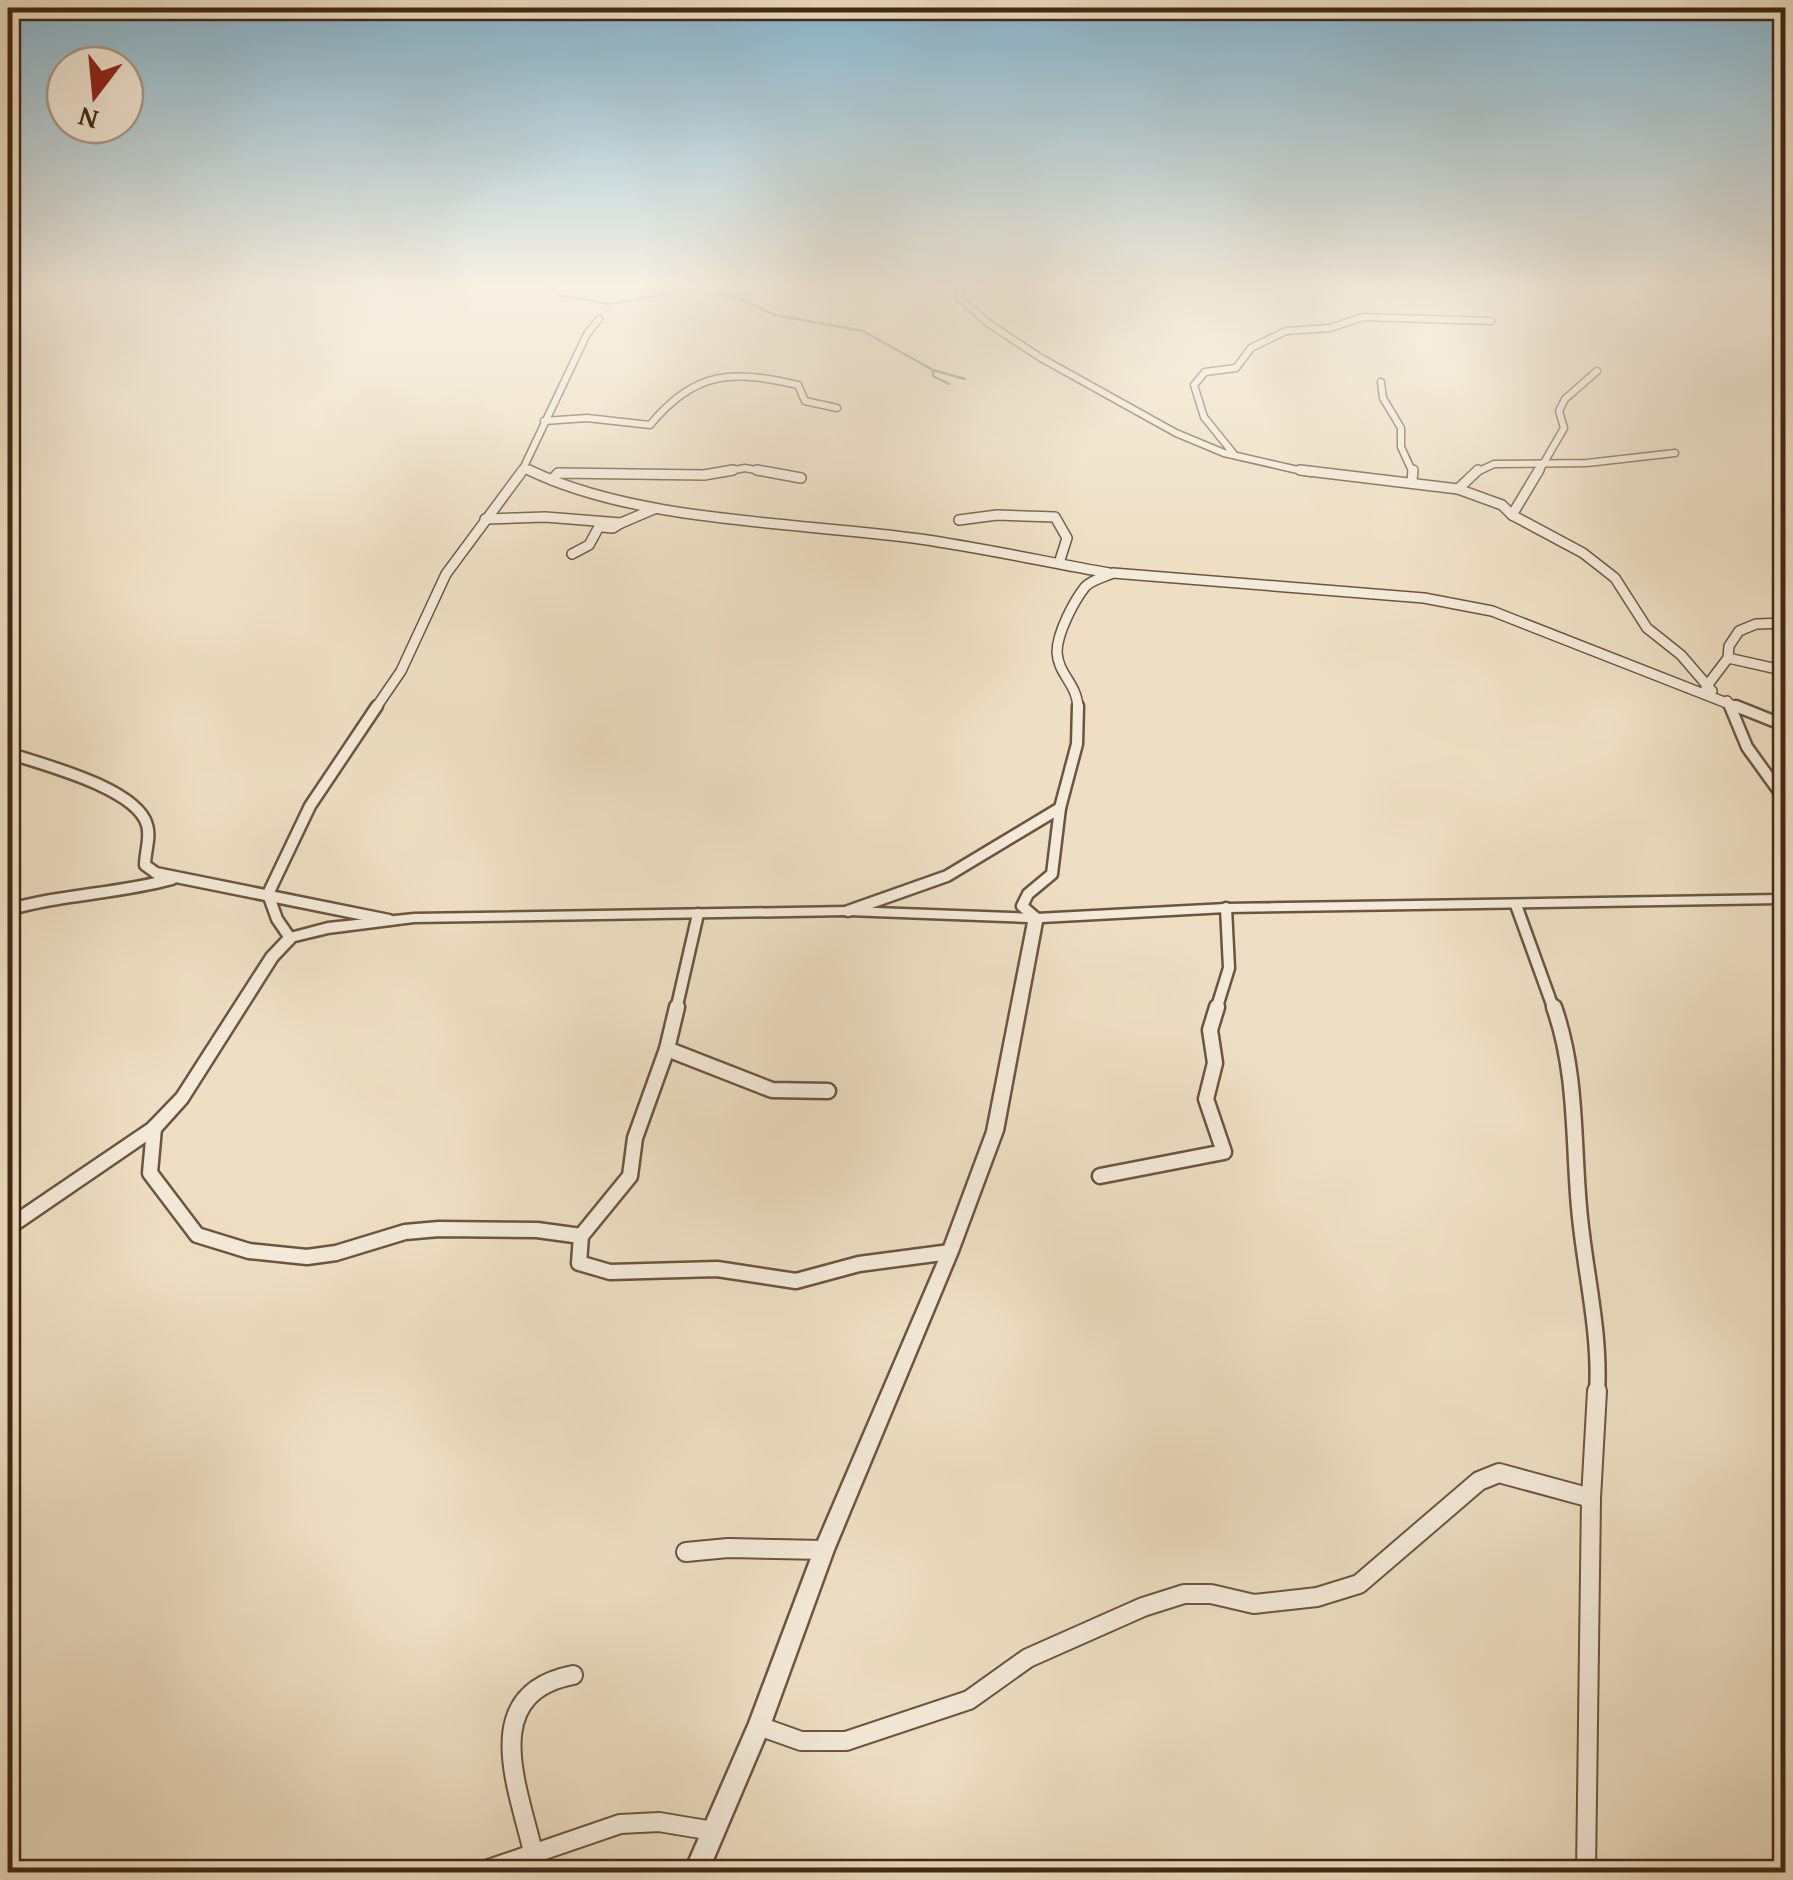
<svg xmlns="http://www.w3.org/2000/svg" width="1793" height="1880" font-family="'Gentium Book Plus',serif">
<rect width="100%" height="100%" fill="#eedfc4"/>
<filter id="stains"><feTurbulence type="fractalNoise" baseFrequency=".002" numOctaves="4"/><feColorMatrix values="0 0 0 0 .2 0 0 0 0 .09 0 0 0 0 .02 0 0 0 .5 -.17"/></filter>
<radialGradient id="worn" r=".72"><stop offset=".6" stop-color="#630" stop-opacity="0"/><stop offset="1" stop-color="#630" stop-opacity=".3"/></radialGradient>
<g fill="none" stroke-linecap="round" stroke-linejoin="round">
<g stroke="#768173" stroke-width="2.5">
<path d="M546,286L556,289L560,296L610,304L683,291L732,296L807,286"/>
<path d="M737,298L775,315L863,331L933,370L965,379"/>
<path d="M933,370V376L949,384"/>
</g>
<g stroke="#6c5540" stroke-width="9">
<g id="minor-far4">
<path d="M960,286V298L988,323L1041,358L1176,433L1224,453L1311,473"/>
<path d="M1381,382L1383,398L1401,428V447L1413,473"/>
<path d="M544,421L587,418L650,425C695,370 733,370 798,385L805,401L837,408"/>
<path d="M1233,453L1204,417L1194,385L1205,372L1236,368L1251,348L1286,331L1330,328L1363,317L1491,321"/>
<path d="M525,468L534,473"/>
<path d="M521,473L587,334L599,319"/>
<path d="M718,473L745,468L771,473"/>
<path d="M1475,473L1494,464L1587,463L1675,453"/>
<path d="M1538,473L1564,428L1559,411L1565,399L1597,371"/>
</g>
</g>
<g stroke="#6c5540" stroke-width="12">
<g id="minor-far3">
<path d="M529,470C638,523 801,522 920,539C983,548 1046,562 1109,573"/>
<path d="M757,470L801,478"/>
<path d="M1300,470L1458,489L1502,505L1512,515L1583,553L1615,578L1647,628L1681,655L1712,691"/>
<path d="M552,480L558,473L704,475L733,470"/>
<path d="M1412,481L1413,470"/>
<path d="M1458,489L1478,470"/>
<path d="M1512,515L1539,470"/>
<path d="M485,519L545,517L621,523L613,528L602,527"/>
<path d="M8,520H14"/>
<path d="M959,520L997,515L1055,517L1067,538L1059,563"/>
<path d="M621,523L654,509"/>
<path d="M572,554L589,545L601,523"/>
<path d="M1728,658L1786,671"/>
<path d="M1706,687L1728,658L1729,646L1739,631L1756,624L1786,623"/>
<path d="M1727,701L1731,709"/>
<path d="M375,709L401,671L446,574L523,470"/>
<path d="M1078,709C1078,684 1058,675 1057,652C1057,633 1074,601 1085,587C1091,580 1104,577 1113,573L1424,598L1492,611L1742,709"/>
</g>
</g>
<g stroke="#6c5540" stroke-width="15">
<g id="minor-far2">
<path d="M1730,706L1747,747L1786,801"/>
<path d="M1736,706L1786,726"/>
<path d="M8,753C41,764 137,788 147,825C151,837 145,852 145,865L156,873L389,920"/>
<path d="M1516,905L1554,1010"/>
<path d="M8,910C61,894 118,894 172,879"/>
<path d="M848,911L947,876L1060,808"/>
<path d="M1036,918L1022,906L1028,894L1052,874L1060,808L1077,744L1078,706"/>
<path d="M290,938L277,919L268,894L310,806L377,706"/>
<path d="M676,1010L698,914"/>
<path d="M1216,1010L1229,968L1226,908"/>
</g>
</g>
<g stroke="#6c5540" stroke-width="19">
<g id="minor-far1">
<path d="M677,1007L667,1049L635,1138L630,1176L581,1236L579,1263L610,1272L717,1269L796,1281L859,1264L950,1252"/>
<path d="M1554,1007C1577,1072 1573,1140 1579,1207C1584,1269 1601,1331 1597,1393"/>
<path d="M667,1049L772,1090L828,1091"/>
<path d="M154,1128L150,1173L197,1235L249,1251L307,1257L336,1253L405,1232L439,1229L537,1230L581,1236"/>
<path d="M1100,1176L1224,1152L1206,1099L1215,1063L1210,1030L1217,1007"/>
</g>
</g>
<g stroke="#6c5540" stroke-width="22">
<g id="minor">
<path d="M686,1552L728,1548L824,1550"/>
<path d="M759,1726L801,1741H846L969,1700L1028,1658L1143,1607L1184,1594H1211L1254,1604L1317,1597L1359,1584L1479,1481L1499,1473L1591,1498"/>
<path d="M534,1856C519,1789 476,1694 573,1675"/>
<path d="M480,1872L620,1824L659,1822L713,1831"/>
<path d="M1586,1872L1591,1498L1597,1391"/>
</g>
</g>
<g stroke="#6c5540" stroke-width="5">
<path id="tertiary" d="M1786,895V903L1226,912L1042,922L1003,1131L958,1252L834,1550L770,1726L708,1872H684L749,1723L814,1550L942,1252L987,1131L1028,922L848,915L414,922L328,933L295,941L277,960L187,1102L160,1132L14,1232L8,1234V1219L148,1124L177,1094L267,954L285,935L290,933L328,923L414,914L848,907L1036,914L1226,904Z"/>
</g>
<use href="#minor-far4" stroke="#f4ead9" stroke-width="6"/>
<use href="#minor-far3" stroke="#f4ead9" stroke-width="9"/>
<use href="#minor-far2" stroke="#f4ead9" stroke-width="10"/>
<use href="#minor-far1" stroke="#f4ead9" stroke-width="14"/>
<use href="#minor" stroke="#f4ead9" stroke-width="18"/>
<use href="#tertiary" fill="#f4ead9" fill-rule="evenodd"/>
</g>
<linearGradient id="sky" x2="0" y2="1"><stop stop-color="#88b8d2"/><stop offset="0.52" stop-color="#f7f1e4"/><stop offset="1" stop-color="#f7f1e4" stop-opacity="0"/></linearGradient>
<rect width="1793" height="549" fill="url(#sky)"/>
<rect width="1793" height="1880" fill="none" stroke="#eedfc4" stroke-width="40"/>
<rect x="10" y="10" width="1773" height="1860" fill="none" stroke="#412714" stroke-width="5"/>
<rect x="20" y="20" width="1753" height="1840" fill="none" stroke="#412714" stroke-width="2.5"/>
<g transform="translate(95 95) rotate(196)"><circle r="48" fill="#f4ead9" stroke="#ac9c8a" stroke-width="2.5"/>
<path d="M0-8L18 38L0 25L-18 38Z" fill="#8f2418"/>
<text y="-15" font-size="28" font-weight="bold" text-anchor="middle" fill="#412714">N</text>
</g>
<rect width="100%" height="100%" filter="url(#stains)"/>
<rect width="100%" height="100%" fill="url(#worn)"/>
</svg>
